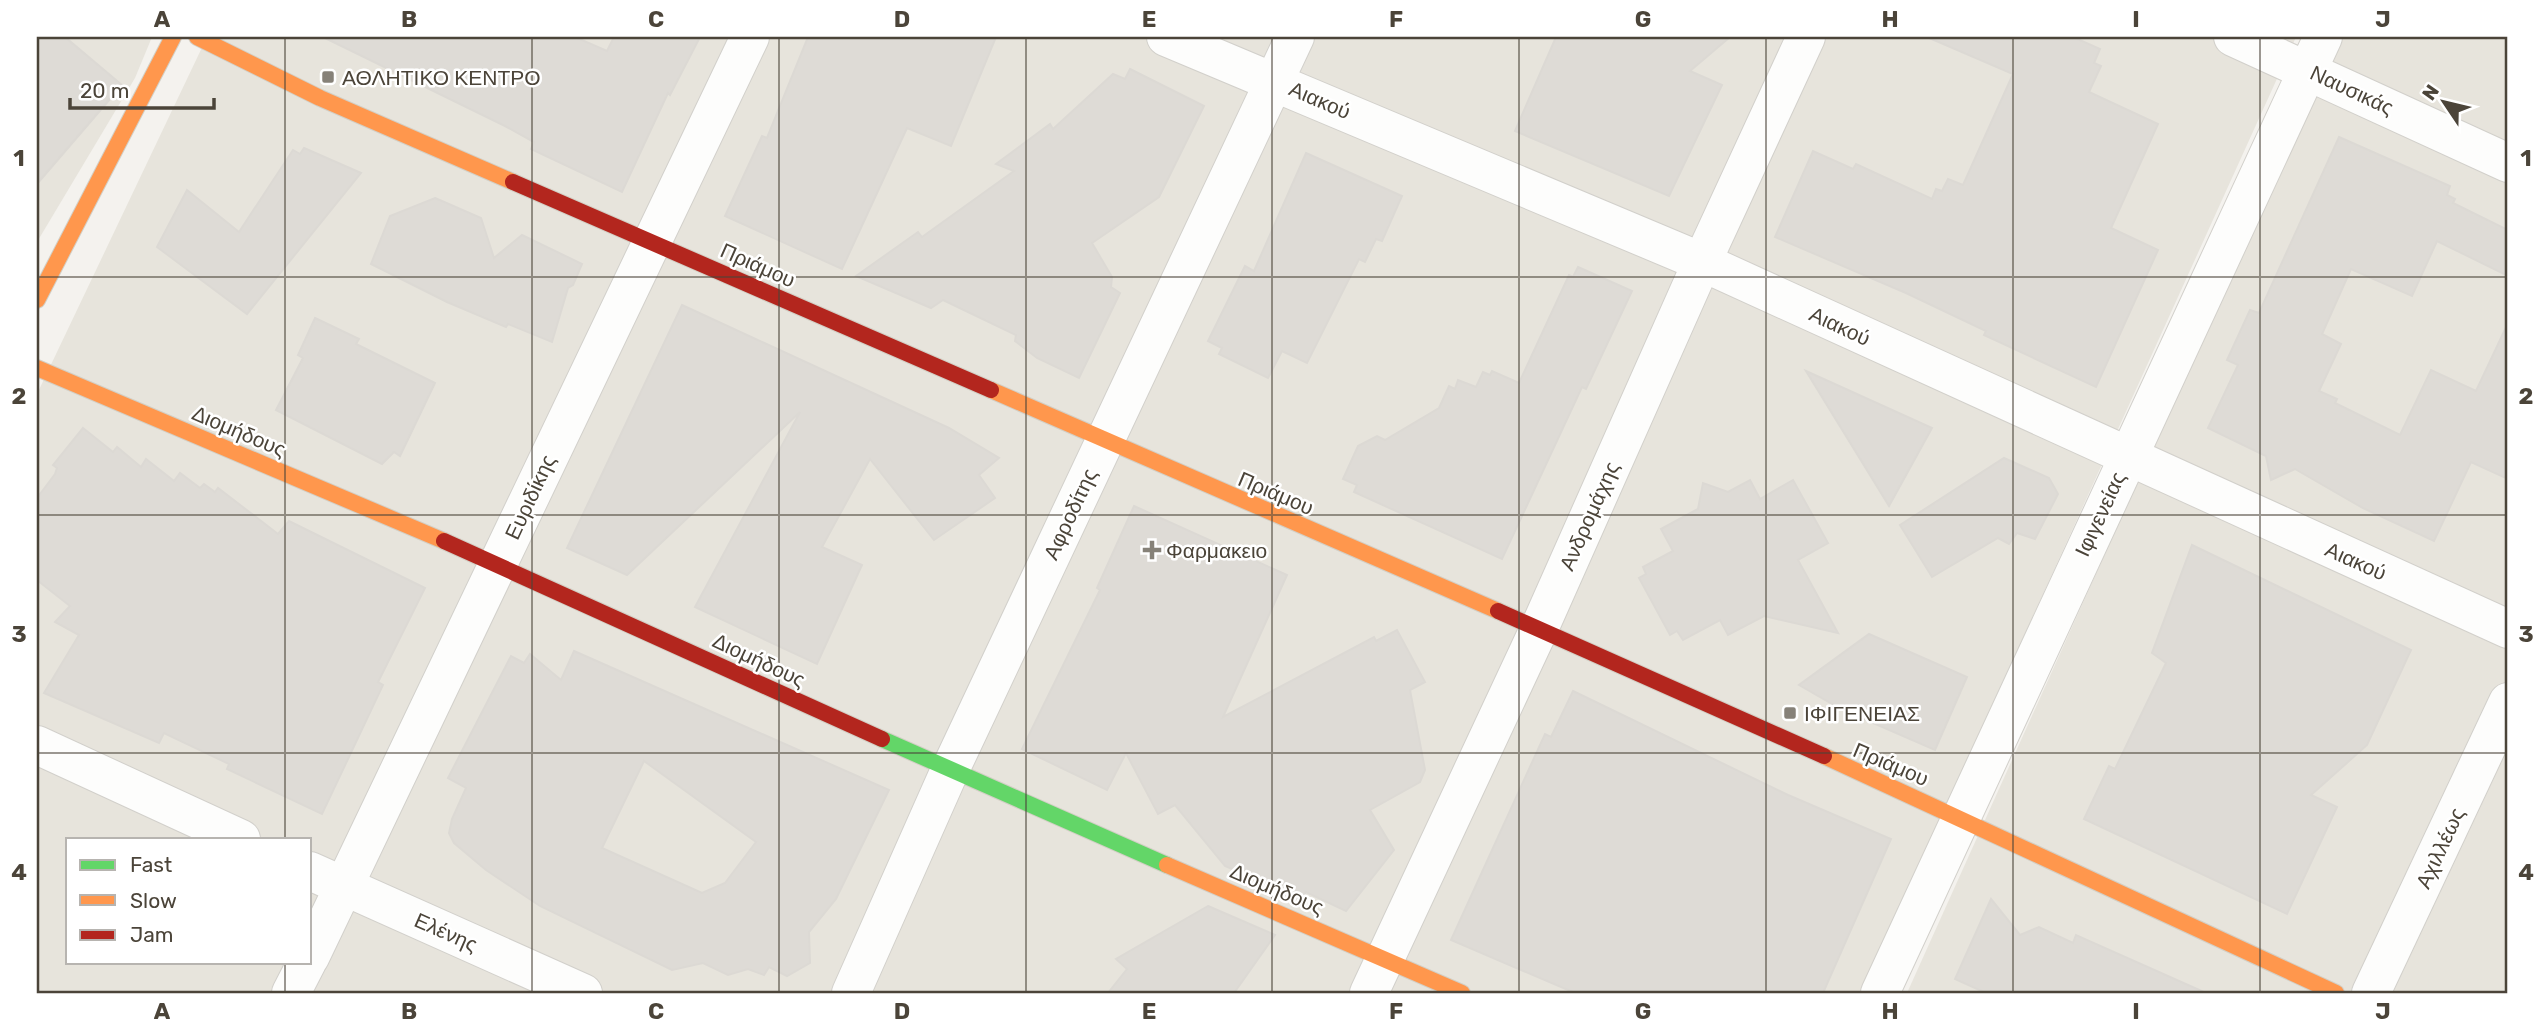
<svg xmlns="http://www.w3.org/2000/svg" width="2545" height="1030" font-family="Rubik,sans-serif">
<rect width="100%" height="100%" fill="#f4f2ee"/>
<g fill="#e7e4dc" fill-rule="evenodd">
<path d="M37,37H152L135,78L37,242Z"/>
<path d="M207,37H2296L1862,993H37V394ZM68,839H310V962H68Z"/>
<path d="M2338,37H2508V993H1907Z"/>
</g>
<g fill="#dedbd6" stroke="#dcd9d4" stroke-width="2" fill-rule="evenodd">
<path d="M37,37H65L122,85L37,184Z"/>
<path d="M323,37H575L607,51L614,37H700L670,95L668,93L622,192L531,149L534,142L505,126Z"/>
<path d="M808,37H996L951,146L907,128L842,269L725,216L762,136L767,138Z"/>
<path d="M1556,37H1730L1690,71L1722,85L1669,196L1515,131Z"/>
<path d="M1927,37H2073L2100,49L2094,63L2101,66L2089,92L2158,124L2111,228L2158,250L2096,387L1984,335L1986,331L1906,293L1775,237L1813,151L1853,169L1856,164L1932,199L1936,189L1942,191L1948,179L1963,185L2013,74Z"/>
<path d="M1130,69L1204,106L1159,197L1092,243L1112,277L1111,287L1120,293L1079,378L1037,358L1015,341L1016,335L943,300L931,308L856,276L918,232L922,237L1014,171L996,164L1050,124L1053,129L1113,74L1125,79Z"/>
<path d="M2339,137L2450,186L2447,195L2455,199L2453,203L2508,230V276L2437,241L2412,296L2351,269L2322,334L2341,344L2319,391L2337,399L2335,403L2400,435L2431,370L2476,391L2508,323V479L2471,462L2434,541L2363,508L2295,469L2271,480L2266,456L2208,428L2238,365L2227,360L2250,310L2259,313Z"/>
<path d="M304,148L361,173L247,314L157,247L187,190L239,232L293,150L300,154Z"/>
<path d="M1306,153L1402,196L1382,241L1376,239L1365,262L1359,259L1307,363L1282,351L1268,378L1219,354L1222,348L1208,341L1245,266L1254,271Z"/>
<path d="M435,198L481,218L494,258L522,235L582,264L573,285L568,288L552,342L508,324L506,327L447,302L371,264L390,216Z"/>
<path d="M1578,267L1632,291L1586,389L1582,387L1502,559L1354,492L1357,485L1343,479L1358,446L1377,436L1385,440L1439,408L1449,386L1455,389L1458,380L1476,387L1483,372L1490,375L1492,371L1519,383L1569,275L1573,277Z"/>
<path d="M682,305L949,428L999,458L979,475L995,498L934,540L870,459L822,547L862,565L817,664L695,607L800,412L627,575L567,548Z"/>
<path d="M315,318L359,339L356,344L435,383L400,456L394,452L382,464L276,410L303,358L298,355Z"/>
<path d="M1806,371L1932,428L1889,506Z"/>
<path d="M83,428L113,452L117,447L141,467L146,459L174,481L180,473L200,488L204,484L215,492L218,488L278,534L289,521L425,588L378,682L383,685L322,814L227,769L229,764L164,733L159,743L44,693L79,635L55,622L70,606L37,580V498L55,474L57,468L53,465Z"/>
<path d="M2004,458L2049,478L2058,494L2035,539L2017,533L2009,544L1998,538L1932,577L1900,525Z"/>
<path d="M1750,480L1760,499L1793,480L1828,543L1798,560L1838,633L1764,616L1728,635L1720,620L1683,640L1677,631L1670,635L1639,578L1646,574L1643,567L1673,551L1661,529L1698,509L1703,483L1728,492Z"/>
<path d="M1134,506L1287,575L1223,717L1374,637L1376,641L1397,630L1425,682L1410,690L1425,770L1420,782L1370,810L1394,850L1346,911L1306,892L1301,899L1225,866L1175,805L1158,814L1126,753L1107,790L1022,749L1100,590L1097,588Z"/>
<path d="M2192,545L2411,650L2367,745L2311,795L2337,807L2287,914L2084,819L2109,766L2115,769L2166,663L2152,653Z"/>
<path d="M1869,634L1967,677L1935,750L1841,709L1799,685Z"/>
<path d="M574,651L889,790L836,899L809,932L810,963L787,976L769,967L764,975L748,969L728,975L703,963L672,970L540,906L486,870L454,843L449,833L452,819L466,788L448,778L511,656L524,663L530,654L561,680ZM644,761L756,842L725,883L702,893L602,848Z"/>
<path d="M1573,691L1788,795L1891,839L1823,993H1575L1451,940L1545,734L1551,737Z"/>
<path d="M1991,899L2020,935L2039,927L2073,943L2076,935L2206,993H1986L1955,979Z"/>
<path d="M1208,906L1275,935L1234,993H1108L1127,969L1116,959Z"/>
</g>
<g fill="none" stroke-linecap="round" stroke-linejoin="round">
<g stroke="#d2d0cb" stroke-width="40">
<g id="street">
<path d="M1166,37L1702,262L2508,629"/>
<path d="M2233,37L2508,163"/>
<path d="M37,745L241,839"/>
<path d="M310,871L583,993"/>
<path d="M310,957L750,37"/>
<path d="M291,993L307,962"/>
<path d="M851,993L950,770L1295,37"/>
<path d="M1369,993L1539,629L1702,262L1806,37"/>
<path d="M1880,993L2323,37"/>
<path d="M2371,993L2508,702"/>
</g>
</g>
<g stroke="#d3cfc5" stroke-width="18">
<path id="fast" d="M882,739L1167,865"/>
</g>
<g stroke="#d3cfc5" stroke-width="18">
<g id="slow">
<path d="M197,37L320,98L513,182"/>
<path d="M37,300L173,37"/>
<path d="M37,368L444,541"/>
<path d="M991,390L1498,611"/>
<path d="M1824,756L2336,993"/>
<path d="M1167,865L1462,993"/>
</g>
</g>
<g stroke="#d3cfc5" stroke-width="18">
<g id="jam">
<path d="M513,182L991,390"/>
<path d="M444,541L882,739"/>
<path d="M1498,611L1824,756"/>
</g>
</g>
<use href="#street" stroke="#fdfdfc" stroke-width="38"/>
<use href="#fast" stroke="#63d668" stroke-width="16"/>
<use href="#slow" stroke="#ff974d" stroke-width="16"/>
<use href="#jam" stroke="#b3261e" stroke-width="16"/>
</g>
<path fill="none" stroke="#4b4439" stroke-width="2" stroke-opacity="0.55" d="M285,37V839M532,37V993M779,37V993M1026,37V993M1272,37V993M1519,37V993M1766,37V993M2013,37V993M2260,37V993M37,277H2508M37,515H2508M37,753H2508M285,962V993"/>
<g fill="#868178" stroke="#fff" stroke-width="2.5">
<rect x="321" y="70" width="14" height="14" rx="3.5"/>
<path d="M1148.5 539.5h7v7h7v7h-7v7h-7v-7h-7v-7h7z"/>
<rect x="1783" y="706" width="14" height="14" rx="3.5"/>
</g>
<g text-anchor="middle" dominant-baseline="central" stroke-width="5" stroke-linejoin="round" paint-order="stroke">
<g font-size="21" fill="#4b4439" stroke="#fff" text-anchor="start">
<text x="342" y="77">ΑΘΛΗΤΙΚΟ ΚΕΝΤΡΟ</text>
<text x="1166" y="550">Φαρμακειο</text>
<text x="1804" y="713">ΙΦΙΓΕΝΕΙΑΣ</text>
</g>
<g font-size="21" fill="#4b4439" stroke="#fff">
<text transform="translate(2352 90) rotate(25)">Ναυσικάς</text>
<text transform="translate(1320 100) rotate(23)">Αιακού</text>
<text transform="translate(758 265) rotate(24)">Πριάμου</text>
<text transform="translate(1840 326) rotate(25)">Αιακού</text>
<text transform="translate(239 431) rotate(23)">Διομήδους</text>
<text transform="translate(1276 493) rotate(23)">Πριάμου</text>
<text transform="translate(530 497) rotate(-65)">Ευριδίκης</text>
<text transform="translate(1070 514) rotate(-65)">Αφροδίτης</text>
<text transform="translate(2100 514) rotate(-65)">Ιφιγενείας</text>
<text transform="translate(1589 516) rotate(-66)">Ανδρομάχης</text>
<text transform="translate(2356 561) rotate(24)">Αιακού</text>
<text transform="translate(759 660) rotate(25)">Διομήδους</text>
<text transform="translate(1891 764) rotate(23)">Πριάμου</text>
<text transform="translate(2440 848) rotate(-65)">Αχιλλέως</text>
<text transform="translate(1277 889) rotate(23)">Διομήδους</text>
<text transform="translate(446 932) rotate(24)">Ελένης</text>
</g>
</g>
<rect width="2545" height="1030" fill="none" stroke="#ffffff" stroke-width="77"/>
<rect x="66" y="838" width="245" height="126" fill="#ffffff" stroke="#b7b4b0" stroke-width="2"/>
<rect x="80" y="860" width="35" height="10" fill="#63d668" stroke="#b7b4b0" stroke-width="2"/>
<text x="130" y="872" font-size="21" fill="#4b4439">Fast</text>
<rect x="80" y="895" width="35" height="10" fill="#ff974d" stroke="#b7b4b0" stroke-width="2"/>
<text x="130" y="908" font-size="21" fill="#4b4439">Slow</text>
<rect x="80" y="930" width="35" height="10" fill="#b3261e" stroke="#b7b4b0" stroke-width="2"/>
<text x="130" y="942" font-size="21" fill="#4b4439">Jam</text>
<g transform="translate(2444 102) rotate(305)" stroke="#ffffff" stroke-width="5" paint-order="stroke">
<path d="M0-5L12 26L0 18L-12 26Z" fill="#4b4439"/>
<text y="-10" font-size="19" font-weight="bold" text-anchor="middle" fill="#4b4439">N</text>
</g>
<path d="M70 98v10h144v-10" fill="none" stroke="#4b4439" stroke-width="3.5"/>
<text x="80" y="98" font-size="21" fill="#4b4439" stroke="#ffffff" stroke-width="5" paint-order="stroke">20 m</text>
<rect x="38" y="38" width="2468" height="954" fill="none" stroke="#4b4439" stroke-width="2.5"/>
<g font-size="23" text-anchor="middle" font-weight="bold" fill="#4b4439">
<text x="162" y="27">A</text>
<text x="409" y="27">B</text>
<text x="656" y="27">C</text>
<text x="902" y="27">D</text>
<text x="1149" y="27">E</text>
<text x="1396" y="27">F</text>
<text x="1643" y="27">G</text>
<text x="1890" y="27">H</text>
<text x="2136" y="27">I</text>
<text x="2383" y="27">J</text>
<text x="19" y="166">1</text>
<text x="2526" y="166">1</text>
<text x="19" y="404">2</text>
<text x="2526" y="404">2</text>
<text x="19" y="642">3</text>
<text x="2526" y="642">3</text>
<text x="19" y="880">4</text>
<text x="2526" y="880">4</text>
<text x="162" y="1019">A</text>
<text x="409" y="1019">B</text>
<text x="656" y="1019">C</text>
<text x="902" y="1019">D</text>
<text x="1149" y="1019">E</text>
<text x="1396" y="1019">F</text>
<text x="1643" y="1019">G</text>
<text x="1890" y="1019">H</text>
<text x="2136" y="1019">I</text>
<text x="2383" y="1019">J</text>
</g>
</svg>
